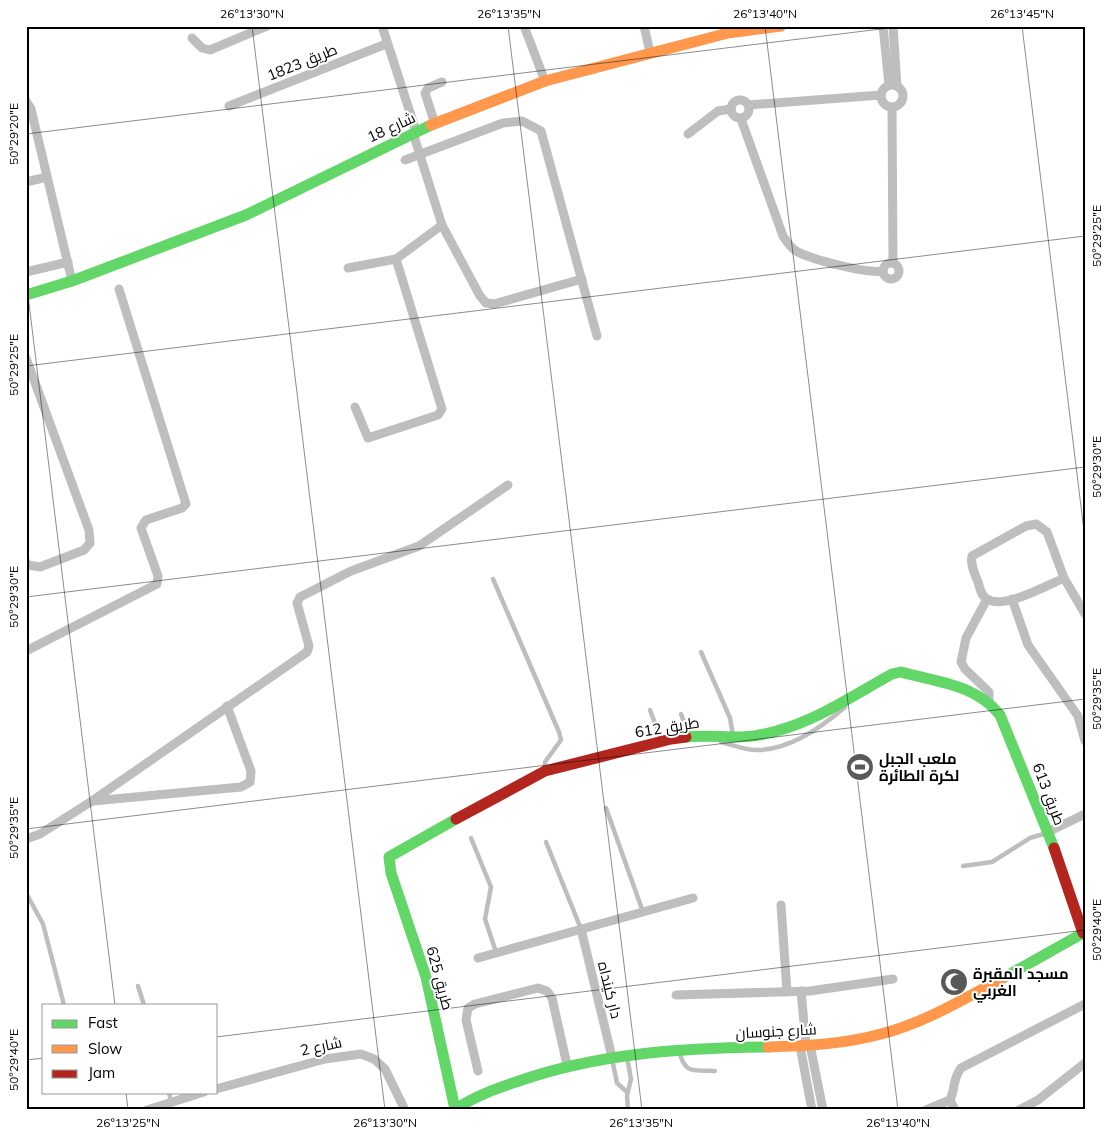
<svg xmlns="http://www.w3.org/2000/svg" width="1111" height="1136" font-family="Mulish,Cairo,sans-serif">
<rect width="100%" height="100%" fill="#fff"/>
<g fill="none" stroke-linecap="round" stroke-linejoin="round">
<g stroke="#bebebe" stroke-width="4.5">
<path d="M493,579L559,732L561,740L545,762V769"/>
<path d="M701,652L730,718L733,735"/>
<path d="M650,710L661,739"/>
<path d="M681,714L689,736"/>
<path d="M721,742C733,745 746,751 759,750C791,749 822,727 845,707"/>
<path d="M606,808L643,912"/>
<path d="M471,838L491,887L485,919L496,952"/>
<path d="M546,842L581,929"/>
<path d="M963,866L992,862L1030,838L1047,833"/>
<path d="M26,893L43,924L64,1005"/>
<path d="M138,986L144,1005"/>
<path d="M679,1051C685,1075 694,1070 715,1071"/>
<path d="M627,1057L631,1079L627,1096L628,1110"/>
<path d="M612,1059L617,1083L627,1092"/>
<path d="M169,1092L171,1102"/>
</g>
<g stroke="#bebebe" stroke-width="9">
<path d="M382,26L416,131"/>
<path d="M524,26L545,81"/>
<path d="M644,26L650,52"/>
<path d="M883,26L889,85"/>
<path d="M893,26L897,86"/>
<path d="M192,38L202,48L210,50L267,26"/>
<circle cx="892" cy="96" r="11"/>
<circle cx="740" cy="109" r="9"/>
<path d="M26,101L31,109L72,281"/>
<path d="M748,105L881,95"/>
<path d="M229,106L386,44"/>
<path d="M892,107L893,263"/>
<path d="M741,119L783,236C787,242 790,247 796,251C810,259 867,274 883,271"/>
<path d="M435,124L425,93L428,88L442,82"/>
<path d="M413,133L442,225L480,296L486,303L494,304L582,279"/>
<path d="M688,134L718,111L731,109"/>
<path d="M405,160L503,123L522,121L541,131L597,336"/>
<path d="M26,182L47,177"/>
<circle cx="891" cy="271" r="8"/>
<path d="M348,268L396,259L442,225"/>
<path d="M26,272L68,262"/>
<path d="M26,358L89,530L90,543L84,550L40,567L28,565L26,562"/>
<path d="M355,407L368,438L438,415L442,409L396,259"/>
<path d="M1036,524L1047,532L1064,578C1048,585 1003,610 987,599C981,596 980,588 978,582C975,574 970,565 972,556L1026,526Z"/>
<path d="M1064,578L1085,614"/>
<path d="M987,599L966,638L961,662L965,669L989,692V702"/>
<path d="M1012,599L1028,645L1078,716L1085,741"/>
<path d="M26,651L157,584L158,576L141,528L146,520L182,508L186,504L119,289"/>
<path d="M93,801L241,787L250,782L251,771L227,706"/>
<path d="M1048,832L1085,814"/>
<path d="M26,839L40,834L92,801L307,652L309,646L297,603L300,597L351,571L419,546L508,485"/>
<path d="M781,905L787,992"/>
<path d="M581,929L612,1057"/>
<path d="M478,958L693,898"/>
<path d="M801,991L806,1045"/>
<path d="M676,995L810,991L893,979"/>
<path d="M810,1045L823,1110"/>
<path d="M800,1046L812,1110"/>
<path d="M478,1071L466,1020L468,1008L475,1004L538,988L547,991L552,998L567,1065"/>
<path d="M216,1089L325,1059L361,1054L374,1059L385,1069L405,1110"/>
<path d="M950,1100L955,1110"/>
<path d="M147,1110L204,1092"/>
<path d="M926,1110L950,1100C956,1087 952,1080 961,1068L1085,1004"/>
<path d="M1019,1110L1038,1100L1085,1063"/>
</g>
<g stroke="#63d668" stroke-width="11">
<path d="M26,295L72,281L246,215L431,125"/>
<path d="M686,737C710,734 736,740 759,735C808,727 850,697 892,674L901,672C937,682 975,684 1000,715L1054,848"/>
<path d="M1003,978L1085,932"/>
<path d="M455,1109L426,977L391,873L389,857L456,819"/>
<path d="M454,1110C473,1097 494,1089 516,1082C598,1053 682,1048 768,1047"/>
</g>
<g stroke="#ff974d" stroke-width="11">
<path d="M431,125L545,81L728,33L781,26"/>
<path d="M768,1047C806,1046 845,1044 881,1034C924,1023 964,999 1003,978"/>
</g>
<g stroke="#b3261e" stroke-width="11">
<path d="M456,819L545,771L671,739L686,737"/>
<path d="M1054,848L1083,933"/>
</g>
</g>
<path fill="none" stroke="#000" stroke-width="1" stroke-opacity="0.45" d="M252,26L385,1110M508,26L642,1110M765,26L898,1110M1022,26L1085,539M26,134L905,26M26,279L115,1005M26,366L1085,236M26,597L1085,467M26,829L1085,699M216,1037L1085,930M26,1060L44,1058M126,1092L128,1110"/>
<defs>
<g id="stadium-disc" transform="scale(1.4375)"><circle r="9.5" fill="#595959" stroke="#fff"/><path d="M0-5a6.5 5 0 1 0 0 10a6.5 5 0 1 0 0-10ZM-3.5-1.8h7v3.6h-7Z" fill="#fff"/></g>
<g id="mosque-disc" transform="scale(1.4375)"><circle r="9.5" fill="#595959" stroke="#fff"/><path d="M3.5-4.9A6 6 0 1 0 3.5 4.9A5 5 0 1 1 3.5-4.9Z" fill="#fff"/></g>
</defs>
<g fill-rule="evenodd">
<use href="#stadium-disc" x="860" y="767"/>
<use href="#mosque-disc" x="954" y="982"/>
</g>
<g text-anchor="middle" dominant-baseline="central" stroke-width="4" stroke-linejoin="round" paint-order="stroke">
<g font-size="15" fill="#000" stroke="#fff">
<text transform="translate(302 62) rotate(-22)">طريق 1823</text>
<text transform="translate(391 127) rotate(-25)">شارع 18</text>
<text transform="translate(667 727) rotate(-9)">طريق 612</text>
<text transform="translate(1049 794) rotate(69)">طريق 613</text>
<text transform="translate(440 978) rotate(75)">طريق 625</text>
<text transform="translate(610 990) rotate(76)">دار كينداه</text>
<text transform="translate(776 1031) rotate(-3)">شارع جنوسان</text>
<text transform="translate(321 1046) rotate(-12)">شارع 2</text>
</g>
<g font-size="15" font-weight="bold" fill="#000" stroke="#fff" text-anchor="start">
<text x="879" y="758">ملعب الجبل<tspan x="879" dy="17">لكرة الطائرة</tspan></text>
<text x="973" y="973">مسجد المقبرة<tspan x="973" dy="17">الغربي</tspan></text>
</g>
</g>
<rect width="1111" height="1136" fill="none" stroke="#ffffff" stroke-width="55"/>
<rect x="42" y="1004" width="175" height="90" fill="#ffffff" stroke="#999999"/>
<rect x="52" y="1020" width="25" height="8" fill="#63d668" stroke="#999999"/>
<text x="88" y="1028" font-size="15" fill="#000000">Fast</text>
<rect x="52" y="1045" width="25" height="8" fill="#ff974d" stroke="#999999"/>
<text x="88" y="1054" font-size="15" fill="#000000">Slow</text>
<rect x="52" y="1070" width="25" height="8" fill="#b3261e" stroke="#999999"/>
<text x="88" y="1078" font-size="15" fill="#000000">Jam</text>
<rect x="28" y="28" width="1056" height="1080" fill="none" stroke="#000" stroke-width="2"/>
<g font-size="12" text-anchor="middle" fill="#000">
<text x="252" y="18">26°13'30"N</text>
<text x="509" y="18">26°13'35"N</text>
<text x="765" y="18">26°13'40"N</text>
<text x="1022" y="18">26°13'45"N</text>
<text transform="translate(14 134) rotate(-90)" y="4">50°29'20"E</text>
<text transform="translate(1097 236) rotate(-90)" y="4">50°29'25"E</text>
<text transform="translate(14 365) rotate(-90)" y="4">50°29'25"E</text>
<text transform="translate(1097 467) rotate(-90)" y="4">50°29'30"E</text>
<text transform="translate(14 597) rotate(-90)" y="4">50°29'30"E</text>
<text transform="translate(1097 699) rotate(-90)" y="4">50°29'35"E</text>
<text transform="translate(14 828) rotate(-90)" y="4">50°29'35"E</text>
<text transform="translate(1097 930) rotate(-90)" y="4">50°29'40"E</text>
<text transform="translate(14 1060) rotate(-90)" y="4">50°29'40"E</text>
<text x="128" y="1127">26°13'25"N</text>
<text x="385" y="1127">26°13'30"N</text>
<text x="641" y="1127">26°13'35"N</text>
<text x="898" y="1127">26°13'40"N</text>
</g>
</svg>
